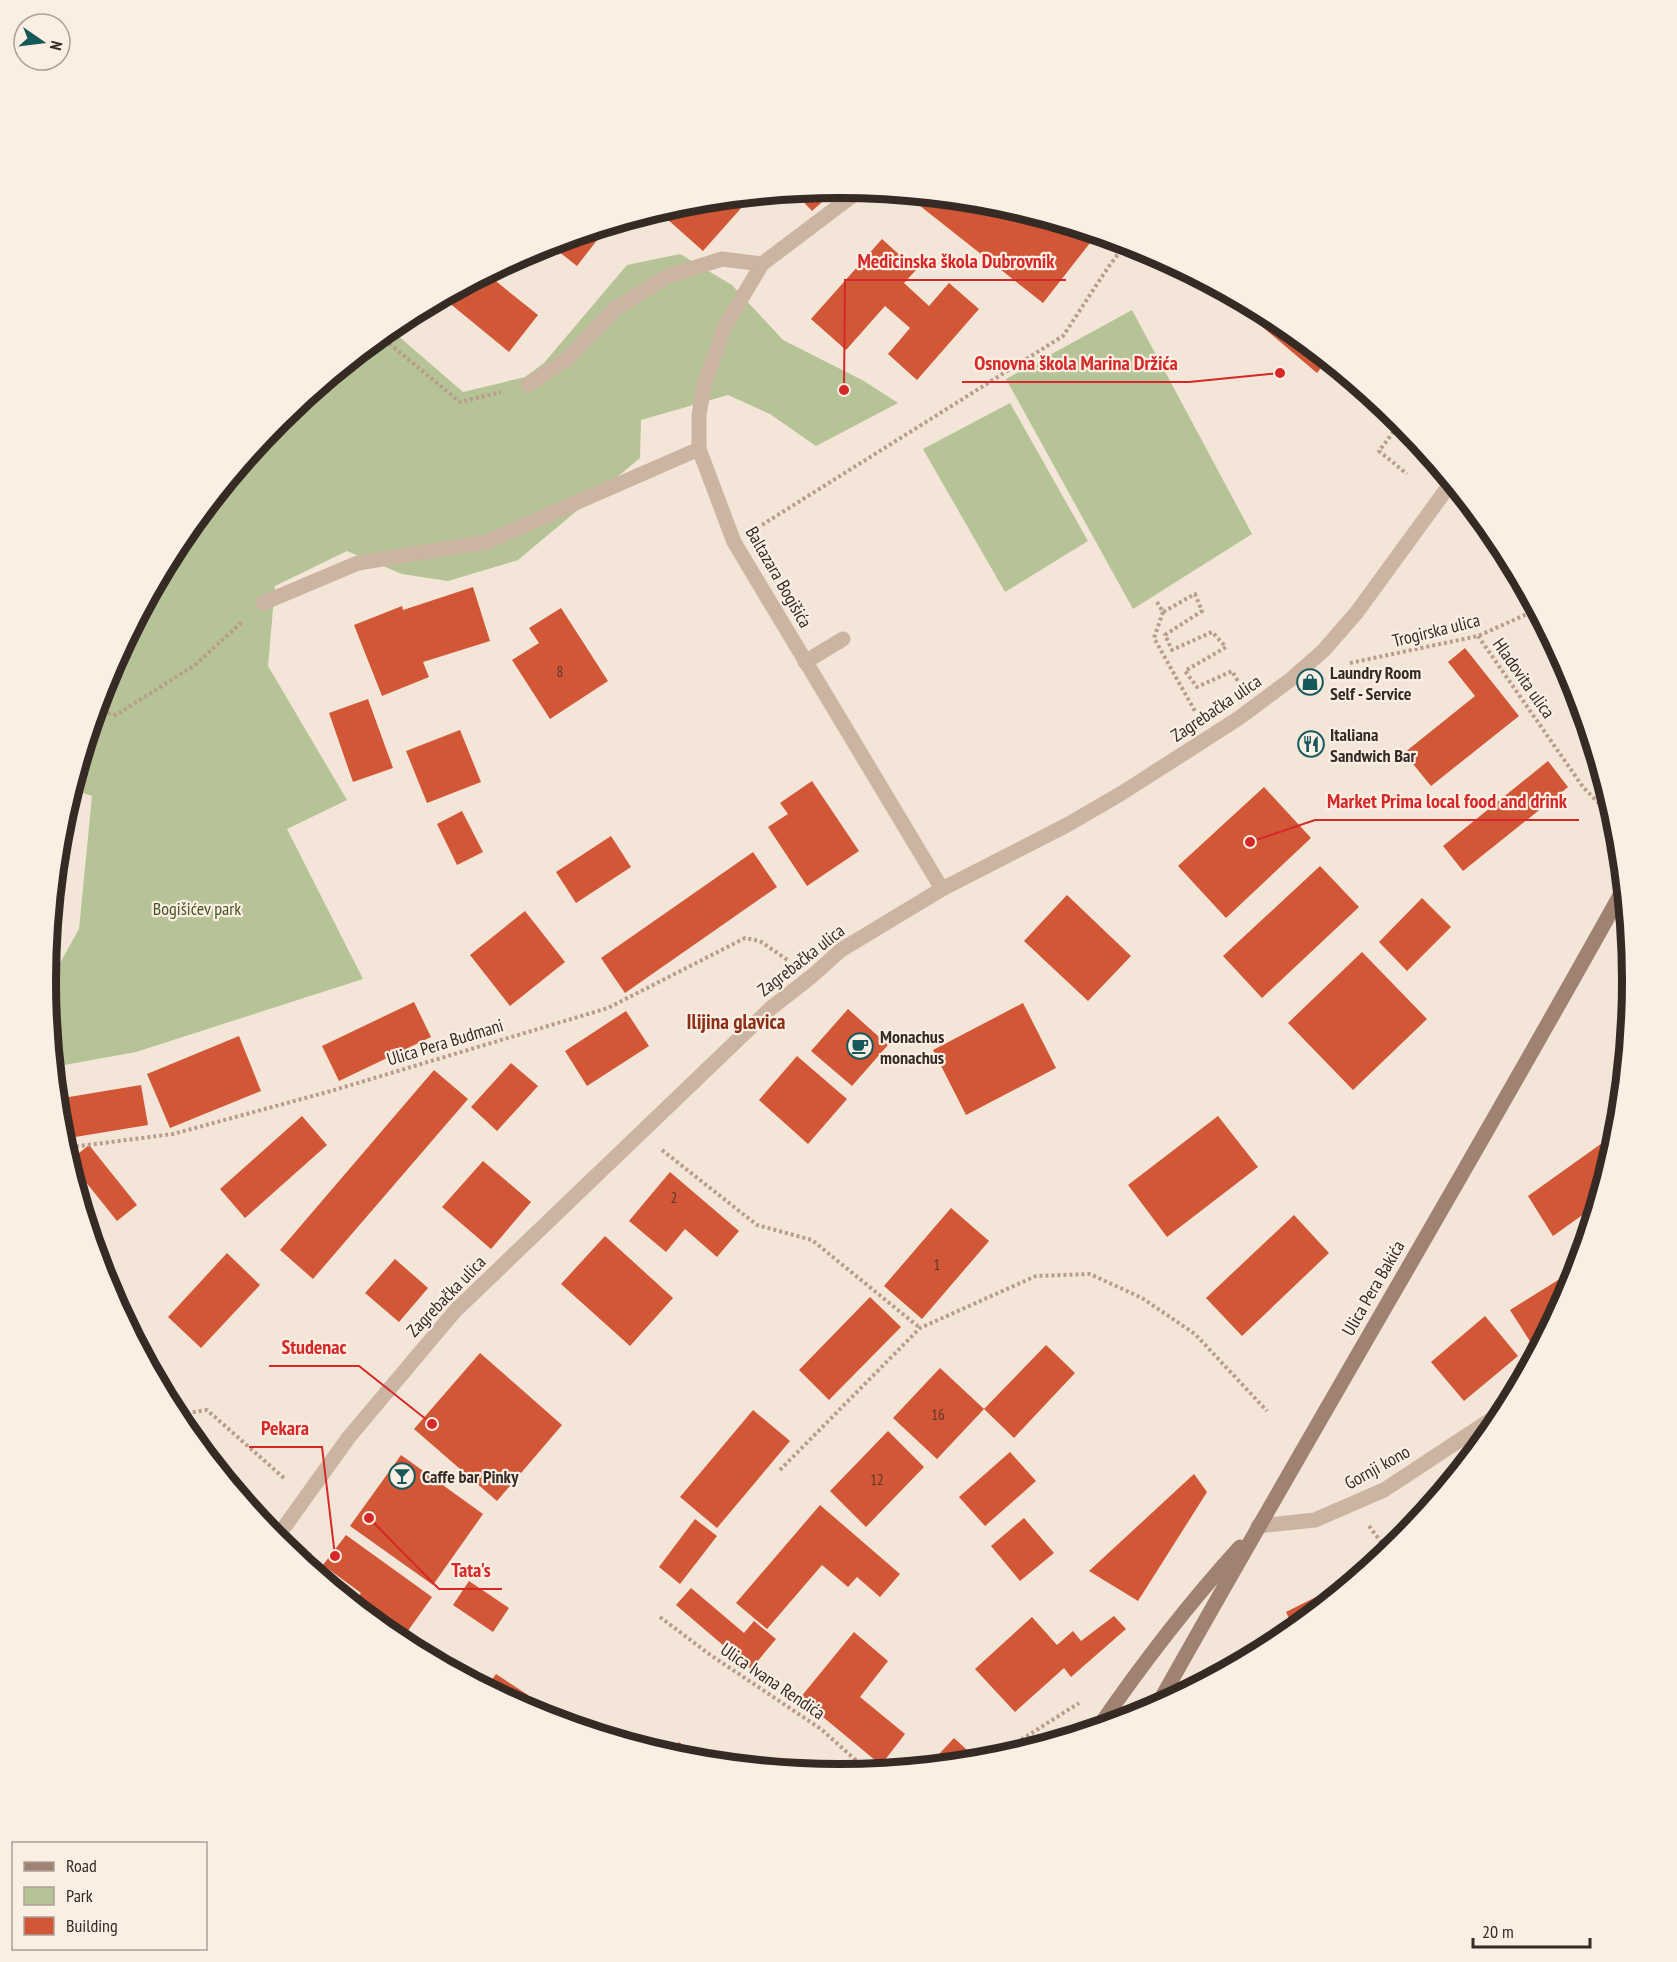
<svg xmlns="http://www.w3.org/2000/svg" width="1677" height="1962" font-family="'PT Sans Narrow',sans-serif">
<rect width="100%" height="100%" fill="#f3e5d7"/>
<g fill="#b6c396">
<path d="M680,254L732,285L783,340L864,381L898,403L816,446L770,414L728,395L641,420L640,458L518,560L448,581L402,574L347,551L275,586L268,666L347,800L287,829L363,979L136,1052L53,1067L46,988L79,929L92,796L72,789L106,677L179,540L278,420L389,328L463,392L525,377L544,363L627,265Z"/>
<path d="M1132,310L1252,534L1133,609L1006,379Z"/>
<path d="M1010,403L1088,541L1005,592L923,449Z"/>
</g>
<g fill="#d15737">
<path d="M838,188L812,211L794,192Z"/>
<path d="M913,195L994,203L1097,234L1043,303L910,198Z"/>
<path d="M734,198L743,206L703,251L658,211L684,203Z"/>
<path d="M608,226L577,266L549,244L595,230Z"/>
<path d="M882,239L916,270L904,283L929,306L949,283L979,309L917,380L888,354L910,328L885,306L846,350L811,319Z"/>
<path d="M487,274L538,315L509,352L442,297Z"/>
<path d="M1215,287L1280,321L1327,360L1317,373Z"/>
<path d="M473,587L490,641L423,662L429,677L382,696L354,625L402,606L403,610Z"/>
<path d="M561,608L608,681L550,719L512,660L539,643L529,628Z"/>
<path d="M1465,648L1519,716L1431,786L1404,753L1475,696L1448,662Z"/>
<path d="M368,699L393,768L353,782L329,713Z"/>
<path d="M460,730L481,782L427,803L406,751Z"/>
<path d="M1548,761L1568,787L1463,871L1443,846Z"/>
<path d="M812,781L859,851L807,886L768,827L788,814L780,803Z"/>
<path d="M1264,787L1311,838L1226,918L1178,866Z"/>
<path d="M462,811L483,852L457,865L437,824Z"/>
<path d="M611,836L631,867L576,903L556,872Z"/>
<path d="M753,852L777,887L625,993L601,958Z"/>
<path d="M1320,866L1359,907L1262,998L1223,956Z"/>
<path d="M1067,895L1131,956L1088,1001L1024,941Z"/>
<path d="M1422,898L1451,927L1407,971L1379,942Z"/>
<path d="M525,911L565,962L510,1006L470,955Z"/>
<path d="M1362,952L1427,1019L1353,1090L1288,1023Z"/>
<path d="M414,1002L431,1037L339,1081L322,1046Z"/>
<path d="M1023,1003L1056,1068L966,1115L933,1050Z"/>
<path d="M848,1009L888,1045L852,1086L811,1051Z"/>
<path d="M626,1011L649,1046L587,1086L565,1051Z"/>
<path d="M239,1036L261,1091L170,1128L147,1074Z"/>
<path d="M797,1056L847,1099L808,1144L759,1100Z"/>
<path d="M511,1063L538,1086L497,1131L471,1107Z"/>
<path d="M434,1070L468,1099L313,1279L280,1250Z"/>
<path d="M141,1085L148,1125L69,1138L63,1098Z"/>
<path d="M302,1116L327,1145L245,1218L220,1189Z"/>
<path d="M1218,1116L1258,1167L1167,1237L1128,1185Z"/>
<path d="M1612,1136L1615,1141L1595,1206L1553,1236L1528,1196Z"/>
<path d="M89,1145L137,1205L117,1221L69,1161Z"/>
<path d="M483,1161L531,1202L491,1249L442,1207Z"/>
<path d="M670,1172L739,1231L717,1257L685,1229L666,1252L629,1221Z"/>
<path d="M951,1208L989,1241L922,1319L884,1286Z"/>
<path d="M1294,1215L1329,1253L1242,1336L1206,1298Z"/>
<path d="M605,1236L673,1298L630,1346L561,1284Z"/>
<path d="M91,1237L113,1263L102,1272Z"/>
<path d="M227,1253L260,1285L201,1348L168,1317Z"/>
<path d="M395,1259L428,1288L399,1322L365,1293Z"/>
<path d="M1579,1261L1572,1283L1564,1272Z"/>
<path d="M1563,1277L1570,1288L1542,1341L1533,1346L1510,1310Z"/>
<path d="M870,1297L901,1327L829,1400L799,1370Z"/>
<path d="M1485,1316L1518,1356L1464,1401L1431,1362Z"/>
<path d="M1046,1345L1075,1373L1014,1438L984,1409Z"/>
<path d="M480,1353L562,1425L497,1501L414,1429Z"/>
<path d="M940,1368L984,1409L937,1459L893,1418Z"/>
<path d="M753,1410L790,1441L717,1528L680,1497Z"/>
<path d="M888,1431L924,1467L866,1527L830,1491Z"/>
<path d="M1010,1452L1036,1481L985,1526L959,1497Z"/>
<path d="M401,1455L483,1514L433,1585L350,1526Z"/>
<path d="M1194,1474L1207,1492L1138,1601L1089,1571Z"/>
<path d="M1436,1497V1498L1418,1520L1412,1509Z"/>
<path d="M820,1505L900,1574L880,1597L857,1577L848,1587L822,1565L767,1629L736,1603Z"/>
<path d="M1024,1518L1054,1553L1020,1581L991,1546Z"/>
<path d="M695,1519L717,1536L680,1584L659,1567Z"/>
<path d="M346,1535L432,1597L400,1642L353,1604L361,1593L323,1565Z"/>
<path d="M1356,1577V1578L1294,1629L1286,1612Z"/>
<path d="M469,1581L509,1608L493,1632L453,1605Z"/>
<path d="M691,1588L744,1633L754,1621L776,1639L751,1669L676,1605Z"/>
<path d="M1114,1616L1126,1629L1071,1677L1064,1668L1015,1712L975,1669L1032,1617L1057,1645L1073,1631L1081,1641Z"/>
<path d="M854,1632L888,1661L860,1697L905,1734L881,1765L800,1698Z"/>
<path d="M496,1674L528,1695L521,1707L486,1688Z"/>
<path d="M954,1738L979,1761L928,1766Z"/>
<path d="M679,1742L705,1761L683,1759L670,1755Z"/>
</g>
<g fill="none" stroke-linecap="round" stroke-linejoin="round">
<g stroke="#b89d8c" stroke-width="4" stroke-dasharray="3 3" stroke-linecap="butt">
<path d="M380,336L460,402L501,392"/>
<path d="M1401,422L1379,451L1407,474"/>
<path d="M757,528L1063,336L1107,269L1126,243"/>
<path d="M1157,602L1163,612L1195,594L1202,611L1165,635L1172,650L1212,632L1226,647L1185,671L1197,687L1232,671L1239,683"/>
<path d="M1163,612L1154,638L1196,713"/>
<path d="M1478,636L1583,787L1615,820"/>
<path d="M1350,663L1478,636L1536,610"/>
<path d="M96,710L116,715L195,665L242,622"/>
<path d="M64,1148L173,1134L331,1091L608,1008L745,938L760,941L789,961"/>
<path d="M662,1150L757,1225L812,1240L920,1328"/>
<path d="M175,1415L207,1410L285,1479"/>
<path d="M780,1470L920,1328L1036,1276L1090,1274L1142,1298L1195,1334L1267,1411"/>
<path d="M1369,1526L1388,1551"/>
<path d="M660,1617L709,1654L821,1729L869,1772"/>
<path d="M1004,1756L1016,1743L1079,1703"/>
</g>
<g stroke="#ccb4a2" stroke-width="15">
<path d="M528,385L568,358L616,308L668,276L722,259L762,264"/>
<path d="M263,603L358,563L486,542L699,449"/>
<path d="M805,662L843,639"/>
<path d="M1258,1526L1315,1520L1384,1490L1504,1411"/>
</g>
<path stroke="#ccb4a2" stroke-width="15" d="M860,190L762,264L724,328L712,363L704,386L699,415V449L734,542L942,889"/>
<path stroke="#ccb4a2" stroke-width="15" d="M275,1540L349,1437L455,1311L771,1008L812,976L841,950L942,889L1067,825L1122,793L1239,718L1290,680L1324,650L1357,612L1451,483"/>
<g stroke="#a08273" stroke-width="15">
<path d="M1157,1706C1310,1433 1471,1164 1623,890"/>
<path d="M1098,1728C1142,1664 1188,1604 1240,1547"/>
</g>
</g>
<defs>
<g id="shop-ring" transform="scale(1.35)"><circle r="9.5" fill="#fbefe4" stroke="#17595b" stroke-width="1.5"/><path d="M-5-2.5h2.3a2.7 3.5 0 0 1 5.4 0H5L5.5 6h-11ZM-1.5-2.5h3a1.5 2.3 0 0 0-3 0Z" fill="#17595b"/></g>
<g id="restaurant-ring" transform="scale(1.35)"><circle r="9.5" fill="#fbefe4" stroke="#17595b" stroke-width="1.5"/><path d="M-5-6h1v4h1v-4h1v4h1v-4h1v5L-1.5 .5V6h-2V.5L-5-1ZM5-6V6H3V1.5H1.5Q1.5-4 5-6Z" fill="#17595b"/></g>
<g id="cafe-ring" transform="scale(1.35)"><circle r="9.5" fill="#fbefe4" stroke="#17595b" stroke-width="1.5"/><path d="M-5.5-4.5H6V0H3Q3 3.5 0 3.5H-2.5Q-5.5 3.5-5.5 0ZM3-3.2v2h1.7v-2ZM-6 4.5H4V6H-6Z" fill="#17595b"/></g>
<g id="bar-ring" transform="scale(1.35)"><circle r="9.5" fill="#fbefe4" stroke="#17595b" stroke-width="1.5"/><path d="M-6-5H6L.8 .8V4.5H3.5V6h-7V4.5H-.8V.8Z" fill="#17595b"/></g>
</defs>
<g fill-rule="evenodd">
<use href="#shop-ring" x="1310" y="682"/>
<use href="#restaurant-ring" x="1311" y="744"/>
<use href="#cafe-ring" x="860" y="1046"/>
<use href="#bar-ring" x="402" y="1476"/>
</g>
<g text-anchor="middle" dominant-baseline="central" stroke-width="4.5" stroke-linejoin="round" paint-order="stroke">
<g font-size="15" fill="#5d352a">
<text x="560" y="671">8</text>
<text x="674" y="1197">2</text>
<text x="937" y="1264">1</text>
<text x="938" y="1414">16</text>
<text x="877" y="1479">12</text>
</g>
<g font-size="18" fill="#362a25" stroke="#fbefe4">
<text transform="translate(779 577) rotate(60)">Baltazara Bogišića</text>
<text transform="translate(1436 630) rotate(-14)">Trogirska ulica</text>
<text transform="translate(1524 678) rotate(55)">Hladovita ulica</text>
<text transform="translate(1216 708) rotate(-34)">Zagrebačka ulica</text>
<text transform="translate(801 960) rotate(-38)">Zagrebačka ulica</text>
<text transform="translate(445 1042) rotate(-17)">Ulica Pera Budmani</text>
<text transform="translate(1373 1288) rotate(-60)">Ulica Pera Bakića</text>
<text transform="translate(446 1296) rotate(-46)">Zagrebačka ulica</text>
<text transform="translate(1377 1467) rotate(-29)">Gornji kono</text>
<text transform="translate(773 1681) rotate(34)">Ulica Ivana Rendića</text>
</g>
<g font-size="18" font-weight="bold" fill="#362a25" stroke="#fbefe4" text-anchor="start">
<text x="1330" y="672">Laundry Room<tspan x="1330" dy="21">Self - Service</tspan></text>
<text x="1330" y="734">Italiana<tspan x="1330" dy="21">Sandwich Bar</tspan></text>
<text x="880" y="1036">Monachus<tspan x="880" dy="21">monachus</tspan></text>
<text x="422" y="1476">Caffe bar Pinky</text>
</g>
<g font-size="18" fill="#475627" stroke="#fbefe4">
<text x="197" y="908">Bogišićev park</text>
</g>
<g font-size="21" font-weight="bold" fill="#8c2e17" stroke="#fbefe4">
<text x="736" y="1021">Ilijina glavica</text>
</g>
</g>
<path d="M0 0H1677V1962H0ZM56 981a783 783 0 1 1 1566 0a783 783 0 1 1-1566 0Z" fill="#fbefe4" fill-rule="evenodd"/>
<path fill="none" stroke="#362a25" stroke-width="8" d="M56 981a783 783 0 1 1 1566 0a783 783 0 1 1-1566 0Z"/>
<path fill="none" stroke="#d62828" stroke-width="2" d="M844 390L845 280H1066M1280 373L1189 382H962M1250 842L1315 820H1579M432 1424L359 1366H269M335 1556L322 1447H249M369 1518L439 1589H502"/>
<g fill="#d62828" stroke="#fbefe4" stroke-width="2">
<circle cx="844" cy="390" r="6"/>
<circle cx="1280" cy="373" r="6"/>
<circle cx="1250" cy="842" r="6"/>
<circle cx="432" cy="1424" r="6"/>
<circle cx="335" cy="1556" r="6"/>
<circle cx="369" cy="1518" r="6"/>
</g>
<g font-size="20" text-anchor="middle" font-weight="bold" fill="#d62828" stroke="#fbefe4" stroke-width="4.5" stroke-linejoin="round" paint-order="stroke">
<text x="956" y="268">Medicinska škola Dubrovnik</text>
<text x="1076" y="370">Osnovna škola Marina Držića</text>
<text x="1447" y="808">Market Prima local food and drink</text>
<text x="314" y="1354">Studenac</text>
<text x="285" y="1435">Pekara</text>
<text x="471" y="1577">Tata's</text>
</g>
<rect x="12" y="1842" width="195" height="108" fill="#fbefe4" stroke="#aca098" stroke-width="1.5"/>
<rect x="24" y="1862" width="30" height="9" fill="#a08273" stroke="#aca098" stroke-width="1.5"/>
<text x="66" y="1872" font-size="18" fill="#362a25">Road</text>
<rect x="24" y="1887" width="30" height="18" fill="#b6c396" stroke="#aca098" stroke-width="1.5"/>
<text x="66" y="1902" font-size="18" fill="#362a25">Park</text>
<rect x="24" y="1917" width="30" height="18" fill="#d15737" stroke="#aca098" stroke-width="1.5"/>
<text x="66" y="1932" font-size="18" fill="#362a25">Building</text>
<g transform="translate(42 42) rotate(104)"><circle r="28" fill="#fbefe4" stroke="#aca098" stroke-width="1.5"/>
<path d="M0-4.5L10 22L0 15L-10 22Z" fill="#17595b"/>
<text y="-9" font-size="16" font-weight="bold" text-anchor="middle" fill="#362a25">N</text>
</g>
<path d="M1473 1938v9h117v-9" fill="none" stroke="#362a25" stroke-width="3"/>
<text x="1482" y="1938" font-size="18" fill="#362a25" stroke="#fbefe4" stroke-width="4.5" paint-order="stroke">20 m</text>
</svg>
